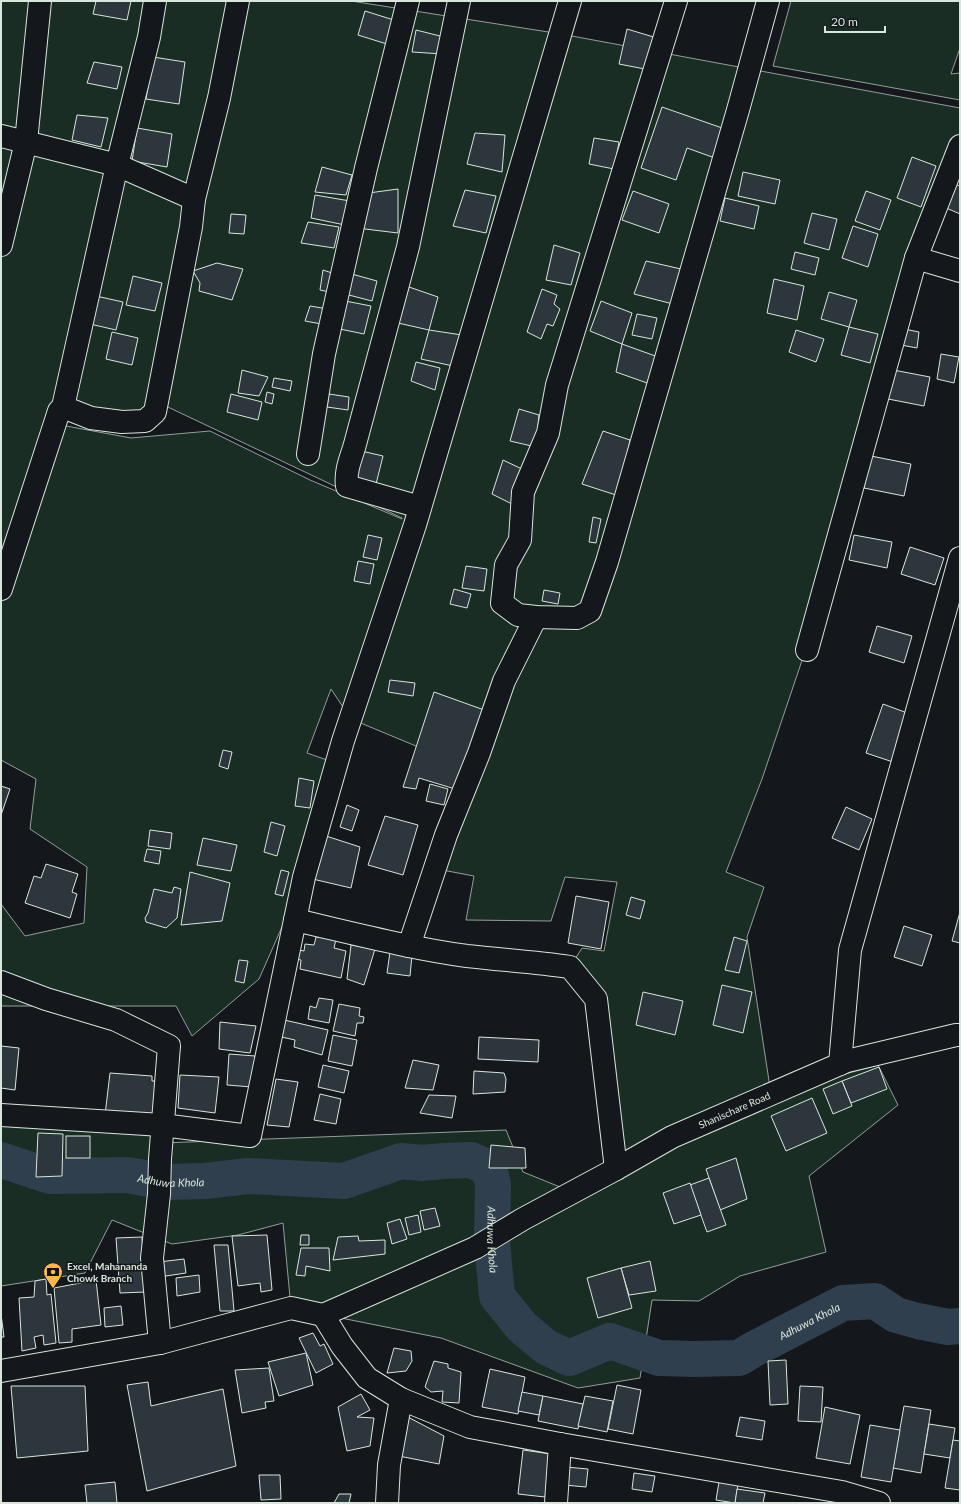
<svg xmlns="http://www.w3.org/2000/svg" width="961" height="1504" font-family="Lato,sans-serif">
<rect width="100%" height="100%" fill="#14181c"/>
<g fill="#1a2d24" stroke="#939e99" fill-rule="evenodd">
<path d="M1,1H351L561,34L960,108V146L816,619L762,779L726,872L764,887L747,937L771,1094L878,1065L898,1105L809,1176L826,1252L740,1276L699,1301L652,1300L640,1378L578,1388L441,1338L291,1308L283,1223L238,1235L172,1244L112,1220L85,1273L1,1286V1115L162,1125V1143L506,1130L523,1172L565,1189L616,1169L596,999L570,967L582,948L604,951L617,882L565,877L551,921L466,920L474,876L437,869L464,766L351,719L331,689L307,753L327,760L304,877L259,979L192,1036L176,1006H1V904L25,936L84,923L87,867L30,829L36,779L1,760ZM151,399L402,518V519L310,480L210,431L131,438L50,423L75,406L146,413Z"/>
<path d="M791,1H960V48L951,74L960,73V100L773,66Z"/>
</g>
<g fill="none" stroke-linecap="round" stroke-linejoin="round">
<path stroke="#2f3f4d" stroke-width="36" id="s1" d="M1,1160L50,1176L127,1175L166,1182L205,1181L248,1176L344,1181L401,1161L422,1163L443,1161L471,1160L489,1168L493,1184L492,1242L497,1296L522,1327L546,1347L569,1358L610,1341L659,1358L693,1359L739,1358L754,1349L843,1303L875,1301L896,1315L918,1321L948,1327L960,1326"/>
</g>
<g fill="#2c363c" stroke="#d8e6dc">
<path d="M96,1H131L127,20L93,14Z"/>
<path d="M365,11L397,21L390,45L358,35Z"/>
<path d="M627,29L657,38L650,70L619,64Z"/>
<path d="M416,30L444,37L443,54L412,52Z"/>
<path d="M153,57L185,62L179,104L146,99Z"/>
<path d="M94,62L122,67L117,89L87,83Z"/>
<path d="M662,107L725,129L715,158L687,148L676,180L641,168Z"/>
<path d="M77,115L108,118L101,147L72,140Z"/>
<path d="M137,128L172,134L167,167L132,161Z"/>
<path d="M475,133L505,135L502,172L467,164Z"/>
<path d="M594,138L619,142L614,169L589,164Z"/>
<path d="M912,157L936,166L921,207L897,198Z"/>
<path d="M322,167L352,175L346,195L315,192Z"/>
<path d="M743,172L780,180L775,204L738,196Z"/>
<path d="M952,183L960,186V214L944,207Z"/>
<path d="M398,189V233L357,228L361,194Z"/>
<path d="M465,190L496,196L486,233L453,226Z"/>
<path d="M633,191L669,204L659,233L622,220Z"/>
<path d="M866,191L891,200L880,230L855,221Z"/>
<path d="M315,195L350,201L345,225L311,218Z"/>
<path d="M725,198L759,206L754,229L720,221Z"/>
<path d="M812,213L837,219L829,250L804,243Z"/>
<path d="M231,214L246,215L244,234L229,233Z"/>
<path d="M308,222L339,227L334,248L301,243Z"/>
<path d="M853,226L878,234L868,267L842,258Z"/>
<path d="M554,245L580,253L571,285L546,280Z"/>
<path d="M795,252L819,258L815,275L791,269Z"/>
<path d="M646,261L681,269L673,304L634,294Z"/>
<path d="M217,263L243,269L232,300L199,291L200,283L193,271Z"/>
<path d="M323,270L338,275L334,293L320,290Z"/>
<path d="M348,273L377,281L372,301L345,294Z"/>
<path d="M133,276L162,283L155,311L126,305Z"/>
<path d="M774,279L804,286L797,320L767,313Z"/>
<path d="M409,287L438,297L429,330L398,323Z"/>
<path d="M542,289L557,295L554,304L560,309L553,326L547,324L541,339L527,332Z"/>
<path d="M829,292L857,300L849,327L821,319Z"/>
<path d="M96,296L123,302L116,330L90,324Z"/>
<path d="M340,300L371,306L364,334L335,328Z"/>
<path d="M601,301L632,313L622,344L590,331Z"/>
<path d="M310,306L328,309L327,325L305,321Z"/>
<path d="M637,314L657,318L652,339L632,335Z"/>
<path d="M849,327L878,334L870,363L841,355Z"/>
<path d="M904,329L919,332L917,348L901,345Z"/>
<path d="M429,330L462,335L453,366L421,359Z"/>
<path d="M796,330L824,339L816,362L789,352Z"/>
<path d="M112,332L138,338L132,365L106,359Z"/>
<path d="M622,344L658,357L650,384L616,372Z"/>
<path d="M941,354L959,357L954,383L937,379Z"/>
<path d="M416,362L440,368L435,390L411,381Z"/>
<path d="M888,369L930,377L924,406L883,398Z"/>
<path d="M242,370L268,377L259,396L238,393Z"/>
<path d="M274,378L292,381L290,391L272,387Z"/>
<path d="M267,392L274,394L272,404L265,402Z"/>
<path d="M231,394L262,402L258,420L227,412Z"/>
<path d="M329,394L349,397L348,410L327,407Z"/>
<path d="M519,409L539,415L536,447L510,441Z"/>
<path d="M603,431L630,440L619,496L582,484Z"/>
<path d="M357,450L383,456L375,488L349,483Z"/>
<path d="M871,456L911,464L904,496L864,488Z"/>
<path d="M503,460L524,470L516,506L492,494Z"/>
<path d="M593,517L601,519L596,543L589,542Z"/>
<path d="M368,535L382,538L377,560L363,557Z"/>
<path d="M854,535L892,542L887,568L849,560Z"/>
<path d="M910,547L944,558L935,585L901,574Z"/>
<path d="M358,561L374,564L370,584L354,581Z"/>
<path d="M466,566L487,569L484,591L462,588Z"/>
<path d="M454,589L471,594L467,608L450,604Z"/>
<path d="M544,590L560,593L558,604L542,601Z"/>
<path d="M877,626L912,636L904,663L869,652Z"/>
<path d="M390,680L415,683L413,696L388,692Z"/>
<path d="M434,692L487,711L455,789L419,778L416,789L403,787Z"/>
<path d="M883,704L910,714L893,762L866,753Z"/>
<path d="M223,750L232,752L228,769L219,766Z"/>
<path d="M299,778L314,781L310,808L295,806Z"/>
<path d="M430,784L448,789L444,805L426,801Z"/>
<path d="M1,786L10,789L1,815Z"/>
<path d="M347,805L359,810L352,831L340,827Z"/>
<path d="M846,807L872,819L859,850L832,838Z"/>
<path d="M385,816L418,825L403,875L368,865Z"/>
<path d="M271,822L285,826L277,856L264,852Z"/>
<path d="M150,830L172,833L170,849L148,846Z"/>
<path d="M326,836L360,847L351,888L304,877Z"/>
<path d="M203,838L237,845L231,871L197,865Z"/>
<path d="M147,849L161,851L159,864L144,861Z"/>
<path d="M46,864L78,874L72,892L77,894L70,918L25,903L34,876L41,878Z"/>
<path d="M281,870L289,872L283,896L275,894Z"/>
<path d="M190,872L230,883L222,921L181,925Z"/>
<path d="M174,887L181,889L177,918L166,928L146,922L145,918L148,913L154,889L172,893Z"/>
<path d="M576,896L609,902L601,949L568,943Z"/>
<path d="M631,897L645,901L640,919L626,915Z"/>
<path d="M960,912V943L952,941Z"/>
<path d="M904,926L932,935L922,966L894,957Z"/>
<path d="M316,937L336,939L334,948L346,951L341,978L300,969L301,960L296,959L299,950L304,951L305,944L314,945Z"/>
<path d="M734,937L747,941L739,973L725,970Z"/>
<path d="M351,945L375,949L364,985L347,979Z"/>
<path d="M390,952L412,955L410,976L387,973Z"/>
<path d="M239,960L248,961L244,983L235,981Z"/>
<path d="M722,985L752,992L743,1033L713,1025Z"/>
<path d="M643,992L683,1001L675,1035L636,1025Z"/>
<path d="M319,998L333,1000L329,1023L308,1019L310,1006L316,1008Z"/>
<path d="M339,1004L360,1008L359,1016L364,1017L363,1023H357L355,1036L333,1031Z"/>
<path d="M280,1019L328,1030L322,1055L294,1047L295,1040L277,1036Z"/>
<path d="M220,1022L256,1026L250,1053L219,1049Z"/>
<path d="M333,1035L357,1040L352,1066L328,1061Z"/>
<path d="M479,1037L539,1040L538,1062L478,1059Z"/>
<path d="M1,1046L19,1048L15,1090L1,1088Z"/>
<path d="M229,1054L255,1056L252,1087L227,1085Z"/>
<path d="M413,1060L439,1065L433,1090L405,1088Z"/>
<path d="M323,1065L349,1071L344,1093L318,1087Z"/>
<path d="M879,1067L887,1089L851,1103L842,1081Z"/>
<path d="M474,1071L504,1073L506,1079L505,1092L473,1094Z"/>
<path d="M110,1073L152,1076V1081H159L156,1118L105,1115Z"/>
<path d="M180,1075L219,1077L215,1113L178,1108Z"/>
<path d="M276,1079L298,1082L289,1127L267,1125Z"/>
<path d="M842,1081L852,1106L833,1114L823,1089Z"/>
<path d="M320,1094L341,1099L336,1124L314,1120Z"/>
<path d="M429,1095L456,1096L452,1118L420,1113Z"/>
<path d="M812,1098L827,1133L786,1151L771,1116Z"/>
<path d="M38,1133L63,1134L62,1176L36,1177Z"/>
<rect x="66" y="1136" width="24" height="22"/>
<path d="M491,1145L525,1148L526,1168H489Z"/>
<path d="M736,1158L747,1199L720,1210L706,1169Z"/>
<path d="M709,1178L726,1225L707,1232L690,1185Z"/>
<path d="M690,1183L701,1215L674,1224L663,1193Z"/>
<path d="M435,1208L440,1226L424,1230L420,1211Z"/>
<path d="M418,1215L421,1232L409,1235L405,1218Z"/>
<path d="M400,1219L407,1239L392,1244L387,1223Z"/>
<path d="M267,1235L272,1290L261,1292L260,1283L238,1286L232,1236Z"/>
<path d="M301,1235H309V1245H300Z"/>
<path d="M358,1236L359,1241L385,1240V1254L333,1260L338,1237Z"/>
<path d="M142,1237L145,1292L120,1293L116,1238Z"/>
<path d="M214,1245H228L234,1311H220Z"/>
<path d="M301,1248H329L330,1271L306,1266L305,1276L296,1275Z"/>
<path d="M184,1259L186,1273L159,1277V1262Z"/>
<path d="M650,1261L656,1291L629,1295L621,1268Z"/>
<path d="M621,1268L632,1308L598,1318L587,1278Z"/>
<path d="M199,1275L200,1292L177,1296L176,1278Z"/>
<path d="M46,1279L47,1295L51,1294L56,1343L44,1345L43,1335L34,1337L36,1348L22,1351L19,1298L34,1297L35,1281Z"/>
<path d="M96,1280L101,1325L72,1329V1342L59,1343L54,1288Z"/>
<path d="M121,1306L123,1325L105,1327L104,1308Z"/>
<path d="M1,1314L4,1337H1Z"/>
<path d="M313,1333L320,1346L324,1344L333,1364L316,1373L299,1338Z"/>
<path d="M394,1348L411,1351L412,1361L406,1371L387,1373Z"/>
<path d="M306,1353L313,1385L279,1396L268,1362Z"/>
<path d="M786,1360L788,1404L770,1405L768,1361Z"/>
<path d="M434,1361L448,1364V1368L461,1372L459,1403L442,1402L443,1391L431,1392L425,1387Z"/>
<path d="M269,1368L274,1401L265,1402L266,1408L242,1413L235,1370Z"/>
<path d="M490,1369L525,1377L518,1414L482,1407Z"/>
<path d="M148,1382L151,1406L223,1389L236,1466L147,1491L127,1385Z"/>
<path d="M617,1385L641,1390L633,1434L608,1429Z"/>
<path d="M11,1386H85L88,1451L17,1458Z"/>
<path d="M800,1386L823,1387L821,1422L798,1421Z"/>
<path d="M522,1392L543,1396L539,1415L518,1411Z"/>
<path d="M361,1394L370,1410L357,1417L374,1418L370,1446L347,1451L338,1407Z"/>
<path d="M543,1396L583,1404L578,1429L538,1421Z"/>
<path d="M585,1396L613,1401L607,1432L578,1426Z"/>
<path d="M904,1406L931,1410L921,1473L893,1468Z"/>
<path d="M825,1407L860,1415L850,1464L816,1458Z"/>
<path d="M404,1415L444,1436L439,1464L394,1455Z"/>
<path d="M740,1417L765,1421L762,1440L736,1436Z"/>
<path d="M929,1424L955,1428L950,1458L924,1454Z"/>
<path d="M870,1425L900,1430L891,1482L861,1477Z"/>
<path d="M953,1440L960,1441V1490L945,1488Z"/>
<path d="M523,1450L551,1454L545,1497L518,1494Z"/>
<path d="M566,1467L588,1469L586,1487L564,1485Z"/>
<path d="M634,1473L655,1476L652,1492L632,1489Z"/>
<path d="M259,1475H280L281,1499L261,1500Z"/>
<path d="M115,1482L117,1503H84H87L85,1485Z"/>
<path d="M719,1482L738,1485L735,1503L716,1500Z"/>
<path d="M737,1489L765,1493L763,1503H735Z"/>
<path d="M339,1494H351L349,1503H334Z"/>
</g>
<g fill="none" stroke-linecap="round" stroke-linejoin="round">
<g stroke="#d8e6dc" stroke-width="24">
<g id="minor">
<path d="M676,1L557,385L548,433L523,492L520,540L506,565L502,603L518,615L536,617L577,618L590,611L607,562L738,110L768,1"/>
<path d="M1,136L117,165L194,199"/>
<path d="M1,245L26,142L40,1"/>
<path d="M916,258L960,271"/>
<path d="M63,407L117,165L149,37L155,1"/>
<path d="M308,454L324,354L366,168L408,1"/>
<path d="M420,507L347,486C345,473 350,460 354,448L408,247L459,1"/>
<path d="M1,589L59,411L63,407L91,418L122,422L145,421L155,412L191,227L194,199L219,98L238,1"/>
<path d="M807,650L916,258L960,146"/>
<path d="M295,920C352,933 409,948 467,956C502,960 536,962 570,967L596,999L616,1169"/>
<path d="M409,946L446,835L479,753L504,681L536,617"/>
<path d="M1,982L46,999L116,1020L169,1046L160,1159L159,1194L152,1258L160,1343"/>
<path d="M840,1064L850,950L960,558"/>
<path d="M1,1115L162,1125L250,1136L304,877L343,741L415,525L570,1"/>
<path d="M323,1315L342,1346L367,1378L401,1399L470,1427L560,1444L842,1492L879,1503"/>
<path id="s2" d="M1,1371L160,1343L291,1308L323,1315L475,1248L523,1219L616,1169L672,1137L847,1061L956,1035H960"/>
<path d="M387,1503L389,1465L401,1399"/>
<path d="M556,1503L560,1444"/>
</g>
</g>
<use href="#minor" stroke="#14181c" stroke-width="22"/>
</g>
<defs>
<g id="bank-pin" transform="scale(1)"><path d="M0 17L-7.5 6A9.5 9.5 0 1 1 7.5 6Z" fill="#ffb74d" stroke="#14181c"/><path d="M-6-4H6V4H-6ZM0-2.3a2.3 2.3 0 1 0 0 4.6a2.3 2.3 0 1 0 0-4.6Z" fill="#111"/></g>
</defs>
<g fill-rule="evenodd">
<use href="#bank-pin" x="53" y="1272"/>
</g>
<g text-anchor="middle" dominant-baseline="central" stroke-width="3" stroke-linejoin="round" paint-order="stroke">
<g font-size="10" fill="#d8e6dc" stroke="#14181c">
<text stroke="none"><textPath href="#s2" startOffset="790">Shanischare Road</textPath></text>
</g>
<g font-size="10" font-weight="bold" fill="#d8e6dc" stroke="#14181c" text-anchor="start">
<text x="67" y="1266">Excel, Mahananda<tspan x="67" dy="12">Chowk Branch</tspan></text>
</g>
<g font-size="11" font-style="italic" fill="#d8e6dc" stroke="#14181c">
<text stroke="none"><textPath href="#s1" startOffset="173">Adhuwa Khola</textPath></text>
<text stroke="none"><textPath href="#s1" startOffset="569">Adhuwa Khola</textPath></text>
<text stroke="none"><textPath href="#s1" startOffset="978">Adhuwa Khola</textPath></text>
</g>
</g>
<rect width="961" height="1504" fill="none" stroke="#d8e6dc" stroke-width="4"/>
<path d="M825 26v6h60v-6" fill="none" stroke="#d8e6dc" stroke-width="2"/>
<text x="831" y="26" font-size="12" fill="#d8e6dc" stroke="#14181c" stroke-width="3" paint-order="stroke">20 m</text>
</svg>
